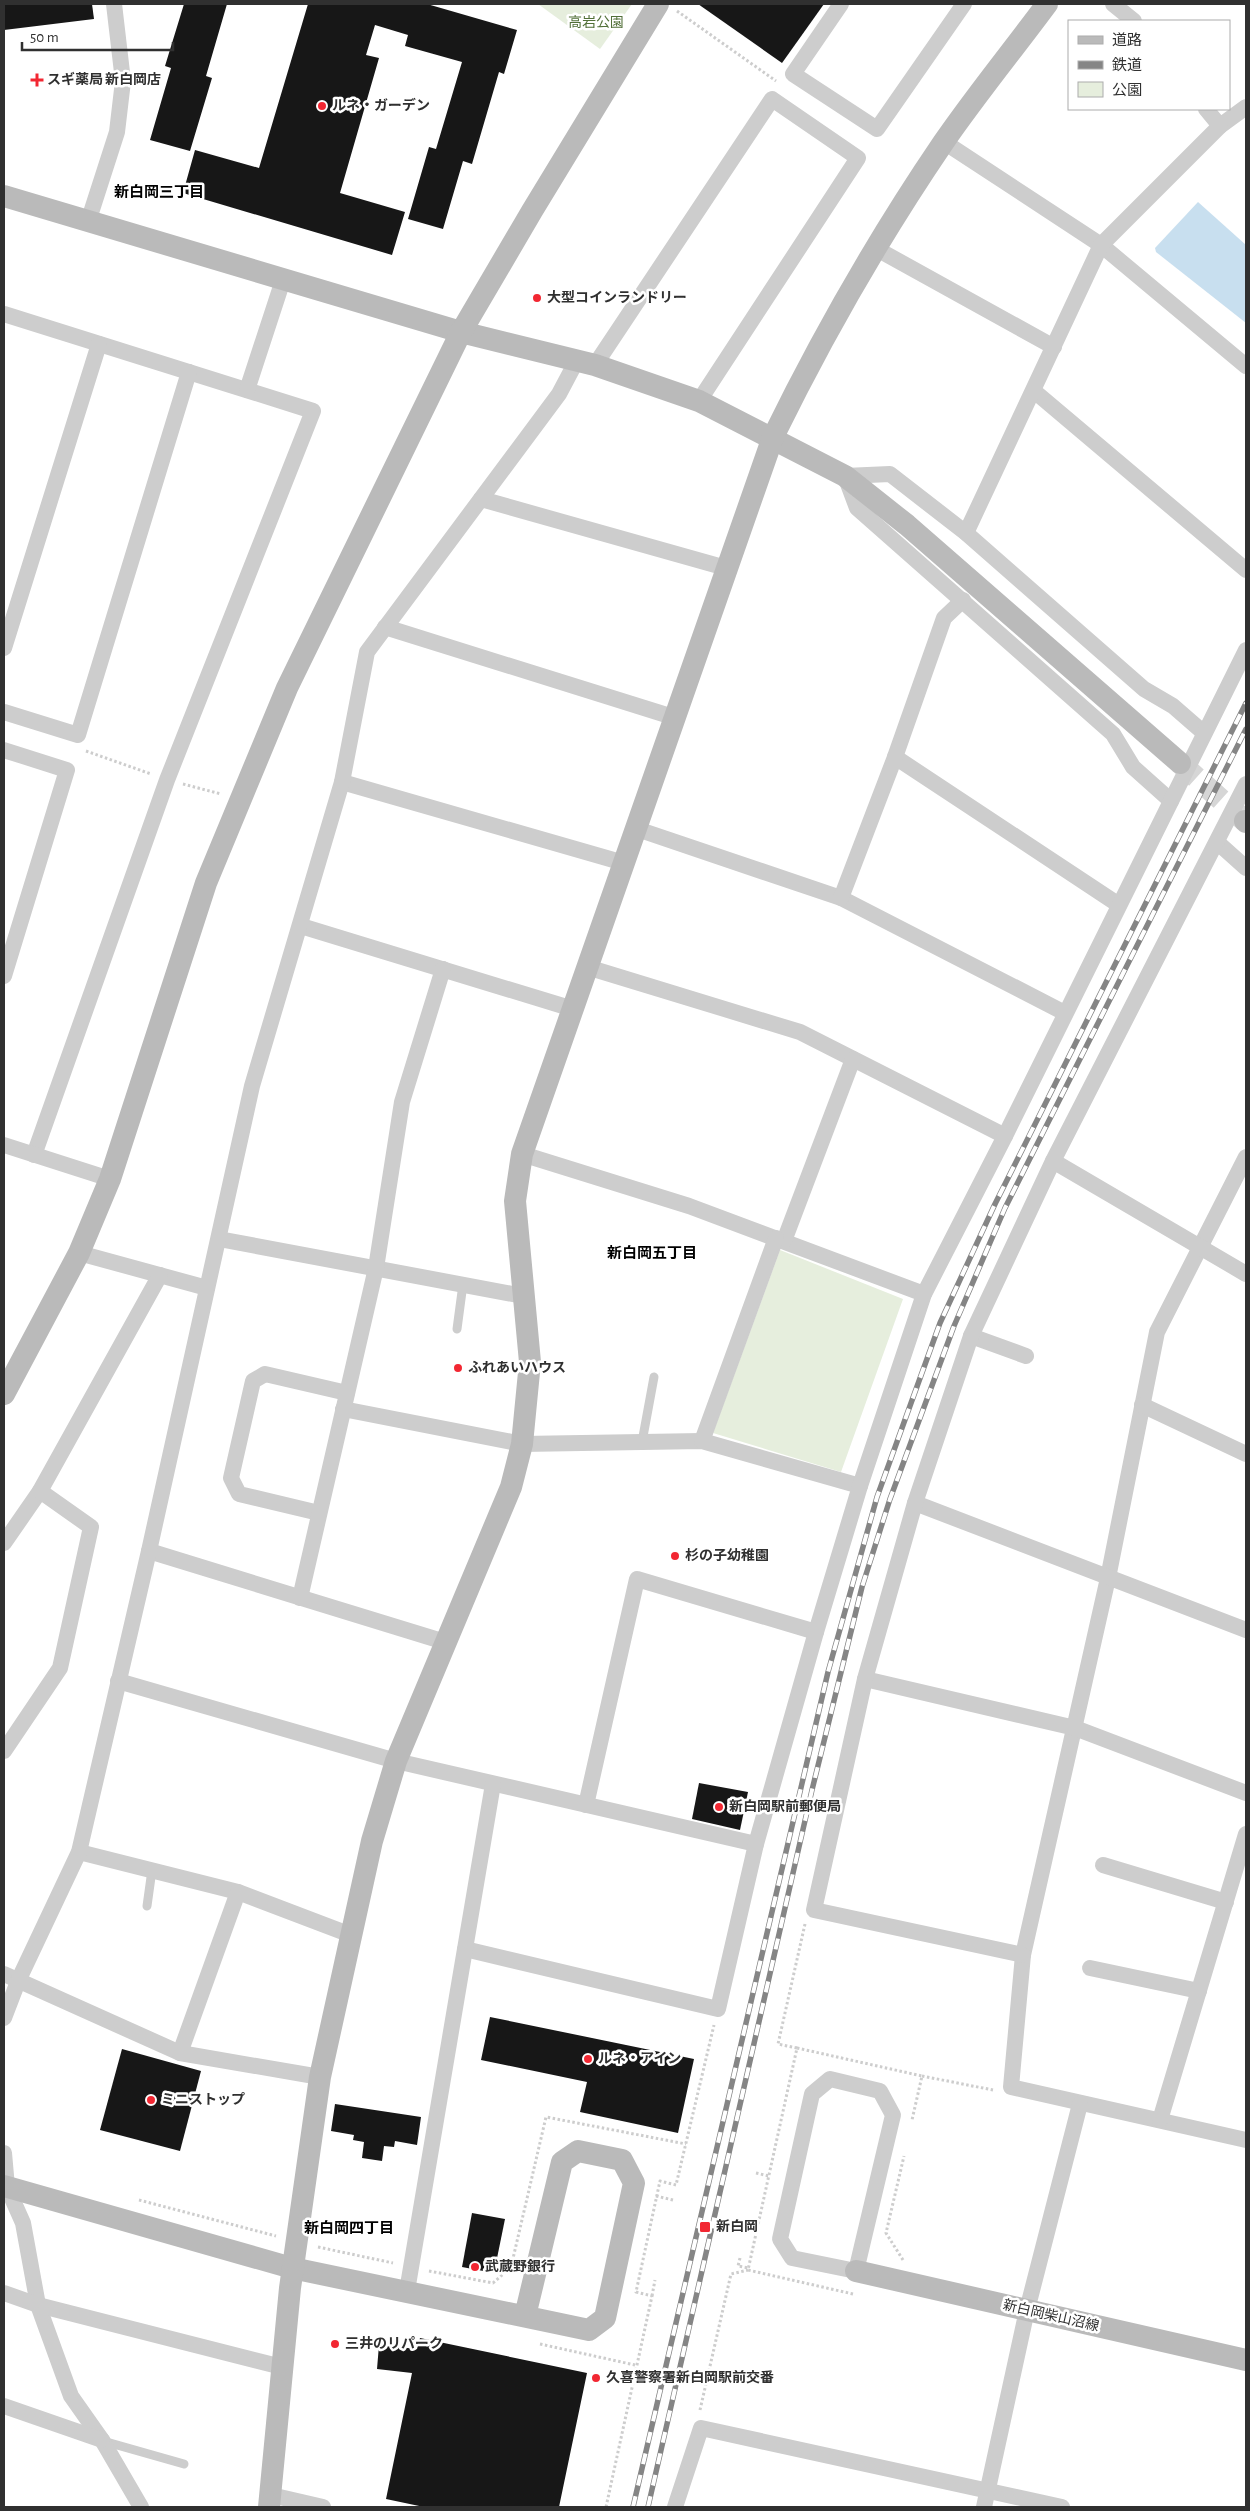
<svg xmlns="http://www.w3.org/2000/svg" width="1250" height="2511" font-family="'Alegreya Sans','Noto Sans JP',sans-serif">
<rect width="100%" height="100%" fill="#fff"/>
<g fill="#e6eedd">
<path d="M538,4H632L600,49Z"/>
<path d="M780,1250L903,1299L841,1472L713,1433Z"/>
</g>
<path fill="#c8dfef" d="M1198,202L1246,245V323L1156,252L1155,248Z"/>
<g fill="#171717">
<path d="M4,4H92L94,19L4,30Z"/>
<path d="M184,4H227L206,76L212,78L190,151L150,140L171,68L165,66Z"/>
<path d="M308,4H427L517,30L504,74L499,72L472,164L463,161L443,229L408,219L429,147L436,149L462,62L405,46L408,35L375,25L366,55L379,58L340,193L405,212L392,255L183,193L195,150L259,168Z"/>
<path d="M698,4H824L782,63Z"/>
<path d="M699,1783L748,1792L740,1830L692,1819Z"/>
<path d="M490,2017L694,2059L678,2133L580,2112L587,2082L481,2060Z"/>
<path d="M122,2049L201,2071L180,2151L100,2130Z"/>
<path d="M335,2104L421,2117L417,2145L395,2141L394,2147L384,2146L382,2161L362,2158L364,2142L353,2140L354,2135L331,2131Z"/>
<path d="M472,2213L505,2219L494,2273L462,2267Z"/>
<path d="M420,2338L587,2373L559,2507H424L386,2499L412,2373L377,2369L379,2345L417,2349Z"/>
</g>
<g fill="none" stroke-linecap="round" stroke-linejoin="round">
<path stroke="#d6d6d6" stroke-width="22" stroke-dasharray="22 11" stroke-linecap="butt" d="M1180,763L1245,821"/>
<g stroke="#cdcdcd" stroke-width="3" stroke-dasharray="2.5 2.5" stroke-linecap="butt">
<path d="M677,11L776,81"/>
<path d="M86,751L151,774"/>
<path d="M183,784L221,794"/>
<path d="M797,2048L778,2044L805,1924"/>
<path d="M922,2076L993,2090"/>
<path d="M756,2173L769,2176"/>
<path d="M656,2196L673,2200"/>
<path d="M139,2200L276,2236"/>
<path d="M318,2247L393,2263"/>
<path d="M740,2258L738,2266L749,2268"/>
<path d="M903,2260L886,2233L904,2156"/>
<path d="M429,2271L493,2283L511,2267L546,2117L686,2144"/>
<path d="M853,2294L748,2270L797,2048L922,2076L912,2120"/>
<path d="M652,2296L655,2280"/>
<path d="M540,2344L635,2365"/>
<path d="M700,2410L731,2274L748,2270"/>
<path d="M606,2507L652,2296L636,2292L660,2181L676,2185L714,2025"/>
</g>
<g stroke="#cdcdcd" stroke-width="9">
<path d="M457,1329L463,1284"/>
<path d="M642,1442L654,1377"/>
<path d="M147,1906L152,1870"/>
<path d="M103,2441L184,2464"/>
</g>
<g stroke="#cdcdcd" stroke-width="16">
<path d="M841,4L793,74L877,129L964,4"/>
<path d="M1113,4L1134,21"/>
<path d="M1220,126L1246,107"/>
<path d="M944,142L1101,245L1246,366"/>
<path d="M88,222L117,132L123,81L114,4"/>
<path d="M875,248L1054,347"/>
<path d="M4,314L313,411L167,780L34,1155"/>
<path d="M595,365L772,99L858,158L699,401"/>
<path d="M247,390L284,277"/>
<path d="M1034,391L1246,570"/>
<path d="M481,499L726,568"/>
<path d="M966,533L1101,245L1220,126L1206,109"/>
<path d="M385,627L673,717"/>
<path d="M4,648L99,344"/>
<path d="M4,712L78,735L189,372"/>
<path d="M4,750L67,770L4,976"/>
<path d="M895,757L1119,905"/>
<path d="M342,782L624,863"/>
<path d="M1171,801L1133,767L1113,734L857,508L845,476L890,474L966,533L1144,689L1173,706L1204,733"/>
<path d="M637,829L841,898L1065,1013"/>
<path d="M1217,842L1246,868"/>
<path d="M841,898L895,757L944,618L963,600"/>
<path d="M301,926L573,1009"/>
<path d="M587,967L800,1032L1005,1136"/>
<path d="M4,1145L110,1179"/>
<path d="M522,1154L689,1206L924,1294"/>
<path d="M1246,1157L1157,1332L1108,1578L1023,1955L1011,2087L1246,2140"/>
<path d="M1053,1161L1246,1274"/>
<path d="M219,1239L523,1296"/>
<path d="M784,1241L853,1059"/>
<path d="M79,1253L207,1288"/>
<path d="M971,1336L1026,1356"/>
<path d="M1142,1405L1246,1454"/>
<path d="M343,1409L522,1444L702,1441L860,1486"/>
<path d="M702,1441L776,1238"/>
<path d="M915,1503L1246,1630"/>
<path d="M319,1513L239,1494L231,1478L253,1381L265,1374L347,1393"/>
<path d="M4,1543L40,1491"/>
<path d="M149,1551L445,1642"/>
<path d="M300,1598L376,1268L402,1102L443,969"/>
<path d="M865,1679L1075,1728L1246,1793"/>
<path d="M118,1681L396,1761L756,1844"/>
<path d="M4,1751L60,1668L91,1527L40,1491L160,1275"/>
<path d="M586,1805L637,1579L816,1632"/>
<path d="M79,1852L238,1892L351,1935"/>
<path d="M1103,1865L1226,1902"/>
<path d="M465,1949L718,2009L756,1844L816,1632L860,1486L924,1294L1005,1136L1246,650"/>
<path d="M1023,1955L814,1910L865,1679L915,1503L971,1336L1053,1161L1246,784"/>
<path d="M1090,1968L1199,1991"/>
<path d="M4,1974L180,2053L320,2077"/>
<path d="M4,2018L19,1979L79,1852L149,1551L252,1086L342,782L367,652L559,394L577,360"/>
<path d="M180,2053L238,1892"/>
<path d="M830,2079L880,2091L893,2115L856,2271L792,2258L780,2239L812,2094Z"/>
<path d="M1160,2120L1246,1834"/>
<path d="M4,2153L7,2187L23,2223L38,2305L71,2396L102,2440L141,2507"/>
<path d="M407,2291L493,1784"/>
<path d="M4,2293L38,2305L282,2367"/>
<path d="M4,2406L102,2440"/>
<path d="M271,2495L323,2507"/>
<path d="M675,2507L701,2428L1062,2507"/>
<path d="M984,2507L1027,2310L1080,2104"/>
</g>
<g stroke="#bababa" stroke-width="22">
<path d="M4,196L461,332L595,365L699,401L845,476L907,525L1180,763"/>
<path d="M1245,821L1246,822"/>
<path d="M4,1394L79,1253L110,1179L206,883L287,688L461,332L532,211L658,4"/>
<path d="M4,2186L292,2268L589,2330L605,2318L634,2183L622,2160L578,2151L562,2162L525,2316"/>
<path d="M856,2271L1246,2360"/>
<path d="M269,2507L290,2288L320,2077L372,1841L396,1761L511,1487L522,1444L530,1362L515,1201L522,1154L773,437C823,335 879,237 943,143C976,95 1013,50 1047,4"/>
</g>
<g stroke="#858585" stroke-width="5.5">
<g id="rail">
<path d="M633,2507L828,1672L877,1497L940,1323L995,1204L1246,703"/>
<path d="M648,2507L812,1790L862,1587L890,1499L954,1326L1005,1208L1246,729"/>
</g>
</g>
<use href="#rail" stroke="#fff" stroke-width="4" stroke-dasharray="11" stroke-linecap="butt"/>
</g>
<g fill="#f22732" stroke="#fff" stroke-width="2">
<path d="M34.5 72.5h5v5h5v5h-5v5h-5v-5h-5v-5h5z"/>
<circle cx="322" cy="106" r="5"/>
<circle cx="537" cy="298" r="5"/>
<circle cx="458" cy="1368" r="5"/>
<circle cx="675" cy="1556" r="5"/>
<circle cx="719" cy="1807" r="5"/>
<circle cx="588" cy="2059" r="5"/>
<circle cx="151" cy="2100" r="5"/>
<rect x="699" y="2221" width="12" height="12" rx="2.5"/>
<circle cx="475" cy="2267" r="5"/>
<circle cx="335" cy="2344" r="5"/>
<circle cx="596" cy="2378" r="5"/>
</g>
<g text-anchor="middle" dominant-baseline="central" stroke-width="5" stroke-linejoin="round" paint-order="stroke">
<g font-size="14" fill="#527039" stroke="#fff">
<text x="596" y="23">高岩公園</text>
</g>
<g font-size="14" font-weight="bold" fill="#303030" stroke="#fff" text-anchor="start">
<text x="47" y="80">スギ薬局 新白岡店</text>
<text x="332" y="106">ルネ・ガーデン</text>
<text x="547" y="298">大型コインランドリー</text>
<text x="468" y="1368">ふれあいハウス</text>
<text x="685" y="1556">杉の子幼稚園</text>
<text x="729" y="1807">新白岡駅前郵便局</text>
<text x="598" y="2059">ルネ・アイン</text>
<text x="161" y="2100">ミニストップ</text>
<text x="716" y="2227">新白岡</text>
<text x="485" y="2267">武蔵野銀行</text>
<text x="345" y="2344">三井のリパーク</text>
<text x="606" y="2378">久喜警察署新白岡駅前交番</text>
</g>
<g font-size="14" fill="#303030" stroke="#fff">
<text transform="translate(1051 2316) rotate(13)">新白岡柴山沼線</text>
</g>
<g font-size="15" font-weight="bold" fill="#000" stroke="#fff">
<text x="159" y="192">新白岡三丁目</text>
<text x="652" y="1253">新白岡五丁目</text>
<text x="349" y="2228">新白岡四丁目</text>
</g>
</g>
<rect width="1250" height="2511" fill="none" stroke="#303030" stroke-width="10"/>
<rect x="1068" y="20" width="162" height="90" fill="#ffffff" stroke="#acacac"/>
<rect x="1078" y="36" width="25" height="8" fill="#bababa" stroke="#acacac"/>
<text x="1112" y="45" font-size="15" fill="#303030">道路</text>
<rect x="1078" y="61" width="25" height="8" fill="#858585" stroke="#acacac"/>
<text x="1112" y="70" font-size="15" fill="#303030">鉄道</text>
<rect x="1078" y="82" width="25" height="15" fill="#e6eedd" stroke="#acacac"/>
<text x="1112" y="95" font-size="15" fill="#303030">公園</text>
<path d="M22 42v8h151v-8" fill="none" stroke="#303030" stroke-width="2.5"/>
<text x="30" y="42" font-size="15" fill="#303030" stroke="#ffffff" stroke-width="4" paint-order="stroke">50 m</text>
</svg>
